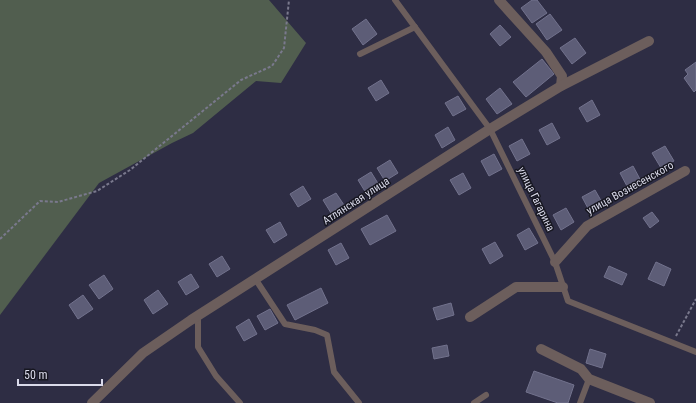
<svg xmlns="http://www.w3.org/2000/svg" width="696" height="403" font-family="'Roboto Condensed',sans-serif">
<rect width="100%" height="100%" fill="#2e2d44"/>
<path fill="#515e4f" d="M0,0H269L306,43L281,83L256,81L193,133L172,143L99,183L0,315Z"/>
<g fill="#5d5d77" stroke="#72728d">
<path d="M532,0H537L547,13L532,23L521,8Z"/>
<path d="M550,14L562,30L547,40L536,24Z"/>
<path d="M366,19L377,34L363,45L352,29Z"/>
<path d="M500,25L511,37L500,46L490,34Z"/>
<path d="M575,38L586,53L572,64L560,48Z"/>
<path d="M542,59L554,74L526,97L513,82Z"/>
<path d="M696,62V90L694,92L684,78L688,74L685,70Z"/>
<path d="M381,80L389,93L376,101L368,88Z"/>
<path d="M500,88L512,104L497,114L486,99Z"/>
<path d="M458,96L466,109L453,116L445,103Z"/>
<path d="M592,100L600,115L587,122L579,108Z"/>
<path d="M552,123L560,138L547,145L539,130Z"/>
<path d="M448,127L455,140L442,148L435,135Z"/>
<path d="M522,139L530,154L517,161L509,146Z"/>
<path d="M665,146L674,161L661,168L652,153Z"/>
<path d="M494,154L502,169L489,176L481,161Z"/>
<path d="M390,160L398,173L385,181L377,168Z"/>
<path d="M633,166L641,181L628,188L620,173Z"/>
<path d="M371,172L379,185L366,193L358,180Z"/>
<path d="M463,173L471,188L459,195L450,180Z"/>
<path d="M303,186L311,199L298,207L290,194Z"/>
<path d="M595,190L603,204L590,212L582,197Z"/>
<path d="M336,193L344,205L331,213L323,200Z"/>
<path d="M566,208L574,222L561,230L553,215Z"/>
<path d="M652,212L659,221L650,228L643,218Z"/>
<path d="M387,215L396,231L370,245L361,229Z"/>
<path d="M280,222L287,235L274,243L266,230Z"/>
<path d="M529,228L538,243L525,250L517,235Z"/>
<path d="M495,242L503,256L490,264L482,249Z"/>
<path d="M341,243L349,258L336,265L328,250Z"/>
<path d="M222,256L230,269L217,277L209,264Z"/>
<path d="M656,262L671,269L664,286L648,279Z"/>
<path d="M609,266L627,274L622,285L604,277Z"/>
<path d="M191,274L199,287L186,295L178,282Z"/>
<path d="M104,275L113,289L99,299L89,285Z"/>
<path d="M321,288L328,303L295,320L287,305Z"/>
<path d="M158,290L168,304L153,314L144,300Z"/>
<path d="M83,295L93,309L78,319L69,305Z"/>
<path d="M451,303L454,315L437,320L433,308Z"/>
<path d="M270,309L278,323L265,330L257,316Z"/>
<path d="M249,319L257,334L244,341L236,327Z"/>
<path d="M447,345L449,356L434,359L432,348Z"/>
<path d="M590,349L606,354L602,368L586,363Z"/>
<path d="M534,371L574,385L568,403H558L526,392Z"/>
</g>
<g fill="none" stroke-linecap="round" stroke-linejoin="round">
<g stroke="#7a798d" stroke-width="2" stroke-dasharray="3 2" stroke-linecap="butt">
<path d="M0,239L40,201L58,202L97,191L130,170L241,80L272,66L284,48L289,0"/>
<path d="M676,336L696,299"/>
</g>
<g stroke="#6c5e5c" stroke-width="6">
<path d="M395,0L490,129L555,262L568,301L696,352"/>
<path d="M360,54L415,27"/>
<path d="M256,280L285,324L315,330L327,335L334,372L359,403"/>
<path d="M198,315V347L216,376L240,403"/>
<path d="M474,403L486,395"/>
<path d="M580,403L589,379"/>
</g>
<g stroke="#6c5e5c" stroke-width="10">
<path d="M499,0L546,52L562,76L561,86"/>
<path d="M555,262L587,226L685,171"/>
<path d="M470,317L516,287H563"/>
<path d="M541,349L581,369L589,379L650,403"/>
<path d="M92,403L143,353L191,320L490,129L561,86L649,41"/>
</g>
</g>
<g text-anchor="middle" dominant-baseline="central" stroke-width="3" stroke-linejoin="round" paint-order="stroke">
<g font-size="11" fill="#dadaea" stroke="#171721">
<text transform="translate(630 188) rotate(-29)">улица Вознесенского</text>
<text transform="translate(536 199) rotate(64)">улица Гагарина</text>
<text transform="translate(356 201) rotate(-33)">Атлянская улица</text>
</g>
</g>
<path d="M18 379v6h84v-6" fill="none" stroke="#dadaea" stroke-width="2"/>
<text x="24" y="379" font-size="12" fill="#dadaea" stroke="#171721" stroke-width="3" paint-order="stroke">50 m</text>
</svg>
